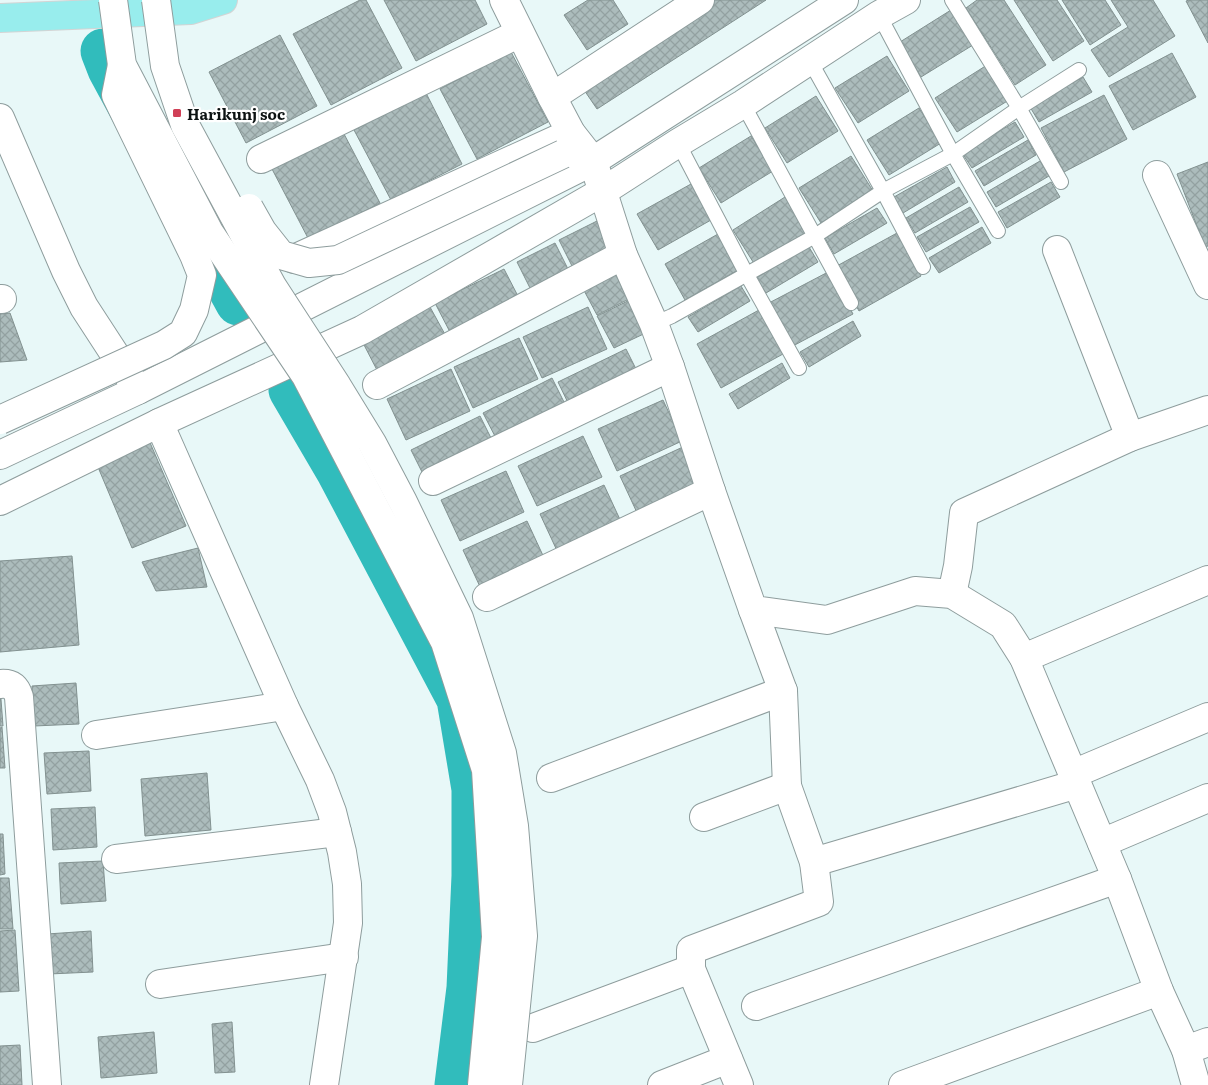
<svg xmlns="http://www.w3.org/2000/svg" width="1208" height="1085" font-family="Literata,serif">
<defs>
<pattern id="building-cross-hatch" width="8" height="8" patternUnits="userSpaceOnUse" patternTransform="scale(1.25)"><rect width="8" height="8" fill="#acbcbc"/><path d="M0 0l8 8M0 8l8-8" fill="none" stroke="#93a1a1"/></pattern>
</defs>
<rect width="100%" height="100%" fill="#e8f8f8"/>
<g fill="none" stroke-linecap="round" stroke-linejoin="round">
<g stroke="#31bcbc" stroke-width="45">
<path d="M103,51L110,69L137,119"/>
<path d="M198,230L238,303"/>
<path d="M291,390L339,472L459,699L474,789V876L469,988L457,1085"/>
</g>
</g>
<g fill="url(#building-cross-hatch)" stroke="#829190">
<path d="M360,0H366L402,68L331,105L293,34Z"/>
<path d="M384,0H475L487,24L416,61Z"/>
<path d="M588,0H613L628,24L587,50L564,15Z"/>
<path d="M711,0H766L597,109L580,84Z"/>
<path d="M977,0H1004L1046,65L1015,85L966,8Z"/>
<path d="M1014,0H1057L1084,41L1053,61Z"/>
<path d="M1062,0H1105L1121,25L1090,45Z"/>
<path d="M1111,0H1153L1175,36L1109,77L1091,50L1128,27Z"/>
<path d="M1189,0H1208V43L1186,1Z"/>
<path d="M951,10L973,45L921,77L900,42Z"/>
<path d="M280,35L317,106L246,143L209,72Z"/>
<path d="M511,52L548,122L477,159L440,89Z"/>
<path d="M1172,53L1196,97L1133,130L1109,86Z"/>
<path d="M887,56L909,91L858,123L835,88Z"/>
<path d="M987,65L1009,100L957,132L935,98Z"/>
<path d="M1083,77L1092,92L1039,122L1030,107Z"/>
<path d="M426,93L462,164L391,200L354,130Z"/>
<path d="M1104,95L1127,139L1064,172L1041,128Z"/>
<path d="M816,96L838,131L787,163L765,128Z"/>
<path d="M919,108L941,143L889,175L867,140Z"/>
<path d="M1015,122L1024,137L972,168L962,153Z"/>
<path d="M343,132L380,203L309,240L272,169Z"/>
<path d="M751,136L773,171L721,203L699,168Z"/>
<path d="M1028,140L1036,155L984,186L975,171Z"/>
<path d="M851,156L873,191L821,223L799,188Z"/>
<path d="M1040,161L1049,176L996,207L987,192Z"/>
<path d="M1208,162V246L1205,247L1177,174Z"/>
<path d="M947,167L955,182L903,213L894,197Z"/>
<path d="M1051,182L1060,197L1007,228L998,212Z"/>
<path d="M691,184L711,220L658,250L637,214Z"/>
<path d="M959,187L968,202L915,233L906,218Z"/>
<path d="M785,197L807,232L755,265L733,230Z"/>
<path d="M970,207L979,222L926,252L917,237Z"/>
<path d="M877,208L887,223L834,254L825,238Z"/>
<path d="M597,221L614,253L575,272L559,240Z"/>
<path d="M982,227L991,243L939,273L929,258Z"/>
<path d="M897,233L921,276L859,311L835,267Z"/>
<path d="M718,234L738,270L685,300L665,264Z"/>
<path d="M555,243L571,275L533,294L517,262Z"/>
<path d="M809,247L818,262L766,293L756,278Z"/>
<path d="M619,264L635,296L597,315L580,283Z"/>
<path d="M504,269L520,300L451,334L435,303Z"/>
<path d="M830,271L853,314L791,347L767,304Z"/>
<path d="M741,286L750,301L698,332L688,317Z"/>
<path d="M636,297L652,330L614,348L597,316Z"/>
<path d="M430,307L447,338L378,372L362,341Z"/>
<path d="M588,307L607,349L542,378L523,337Z"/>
<path d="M759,310L783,354L721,388L697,344Z"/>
<path d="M10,313L27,360L0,362V314Z"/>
<path d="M853,321L861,336L809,367L800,352Z"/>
<path d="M519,338L538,379L473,408L454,367Z"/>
<path d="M626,349L639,375L571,409L558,382Z"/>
<path d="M782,363L790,378L738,409L729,394Z"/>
<path d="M451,369L470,411L406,440L387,399Z"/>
<path d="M552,378L568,410L499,444L483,413Z"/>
<path d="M663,400L682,441L617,471L598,429Z"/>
<path d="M480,416L496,448L427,482L411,450Z"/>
<path d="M583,436L602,477L537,506L518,466Z"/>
<path d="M148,438L186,526L132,548L95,460Z"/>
<path d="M685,446L704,487L639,517L620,476Z"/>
<path d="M506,471L524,512L460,541L441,500Z"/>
<path d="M604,485L623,526L559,555L540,514Z"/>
<path d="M527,521L546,562L482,591L463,550Z"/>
<path d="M198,548L207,587L156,591L142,562Z"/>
<path d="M72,556L79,645L0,652V561Z"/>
<path d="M76,683L79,724L34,726L32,686Z"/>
<path d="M0,686L3,726H0Z"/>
<path d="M2,727L5,768H0V728Z"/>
<path d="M89,751L91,791L47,794L44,753Z"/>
<path d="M207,773L211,830L145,836L141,779Z"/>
<path d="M95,807L97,847L53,850L51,809Z"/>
<path d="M0,834H3L5,874L0,875Z"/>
<path d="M103,861L106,901L61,904L59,863Z"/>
<path d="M0,878H9L13,929H0Z"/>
<path d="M15,930L19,991L0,992V931Z"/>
<path d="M91,931L93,972L49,974L47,934Z"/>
<path d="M232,1022L235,1072L215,1073L212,1024Z"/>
<path d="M154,1032L157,1073L101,1078L98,1037Z"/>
<path d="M20,1045L22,1085H0V1046Z"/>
</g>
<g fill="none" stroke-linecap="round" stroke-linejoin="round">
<g stroke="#8e9d9d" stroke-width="16">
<g id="lane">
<path d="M952,0L1019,108L1061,182"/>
<path d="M879,15L953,154L998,231"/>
<path d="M810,61L883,191L923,267"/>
<path d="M743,104L851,303"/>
<path d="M678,143L747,275L799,368"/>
<path d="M654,324L672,316L815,236L883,191L953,154L1019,108L1079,70"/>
</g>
</g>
<g stroke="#8e9d9d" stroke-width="30">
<g id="street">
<path d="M552,97L700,0"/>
<path d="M0,118L66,271L84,307L138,390"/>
<path d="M261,159L520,33"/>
<path d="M1157,175L1208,285"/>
<path d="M1057,250L1130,437"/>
<path d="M294,259L571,133"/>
<path d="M0,299H2"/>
<path d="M377,385L623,255"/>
<path d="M159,423L284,706L320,780L332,812L342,852L347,884L348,923L324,1085"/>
<path d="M433,481L670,367"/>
<path d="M952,594L958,566L964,513L1130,437L1208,410"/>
<path d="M487,597L711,491"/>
<path d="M1024,658L1208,580"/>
<path d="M0,684C11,683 16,687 19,697L47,1085"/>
<path d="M96,735L284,706"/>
<path d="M1073,774L1208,717"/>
<path d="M551,778L783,691"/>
<path d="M704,817L787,786"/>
<path d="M1102,843L1208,798"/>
<path d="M116,859L337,832"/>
<path d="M814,862L1077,784"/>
<path d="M160,984L344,957"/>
<path d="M756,1006L1117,879"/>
<path d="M533,1028L691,969"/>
<path d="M1186,1050L1208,1042"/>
<path d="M662,1085L728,1059"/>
<path d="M739,1085L691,969V950L819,902L814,862L787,786L783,691L753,610"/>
<path d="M903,1085L1159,991"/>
</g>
</g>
<g stroke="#8e9d9d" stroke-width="30">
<g id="secondary">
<path d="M504,0L552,97L571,133L593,161L623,255L654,324L670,367L711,491L753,610L827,620L915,591L952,594L1003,625L1024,658L1117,879L1159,991L1186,1050L1196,1085"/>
<path d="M0,455L138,390L593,161L844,0"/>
<path d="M0,501L159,423L362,330L602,192L678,143L743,104L879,15L906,0"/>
</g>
</g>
<g stroke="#d3d4d4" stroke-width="30">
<path id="primary" d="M0,18L191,10L223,0"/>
</g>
<use href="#lane" stroke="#fff" stroke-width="14"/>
<use href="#street" stroke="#fff" stroke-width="28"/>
<use href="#secondary" stroke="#fff" stroke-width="28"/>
<use href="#primary" stroke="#98eded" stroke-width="28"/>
<g stroke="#8e9d9d" stroke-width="30" stroke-linecap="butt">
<g id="secondary-bridge">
<path d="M113,0L122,65L209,232L306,376L445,642L486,770L496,937L482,1085"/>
<path d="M156,0L165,66L185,125L272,286L337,386L372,443L403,502L459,618L502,753L514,826L523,936L508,1085"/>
<path d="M249,208L262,231L281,255L309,263L338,260L563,154"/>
<path d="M0,420L164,345L183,333L194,310L202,275L194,255L116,95L122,65"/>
</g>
</g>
<use href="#secondary-bridge" stroke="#fff" stroke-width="28"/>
</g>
<rect fill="#d04057" stroke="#fff" stroke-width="2" x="172" y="108" width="10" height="10" rx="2.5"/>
<g text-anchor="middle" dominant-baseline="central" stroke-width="4.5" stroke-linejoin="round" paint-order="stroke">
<g font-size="15" font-weight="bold" fill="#0c1212" stroke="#fff" text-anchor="start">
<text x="187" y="113">Harikunj soc</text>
</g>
</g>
</svg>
